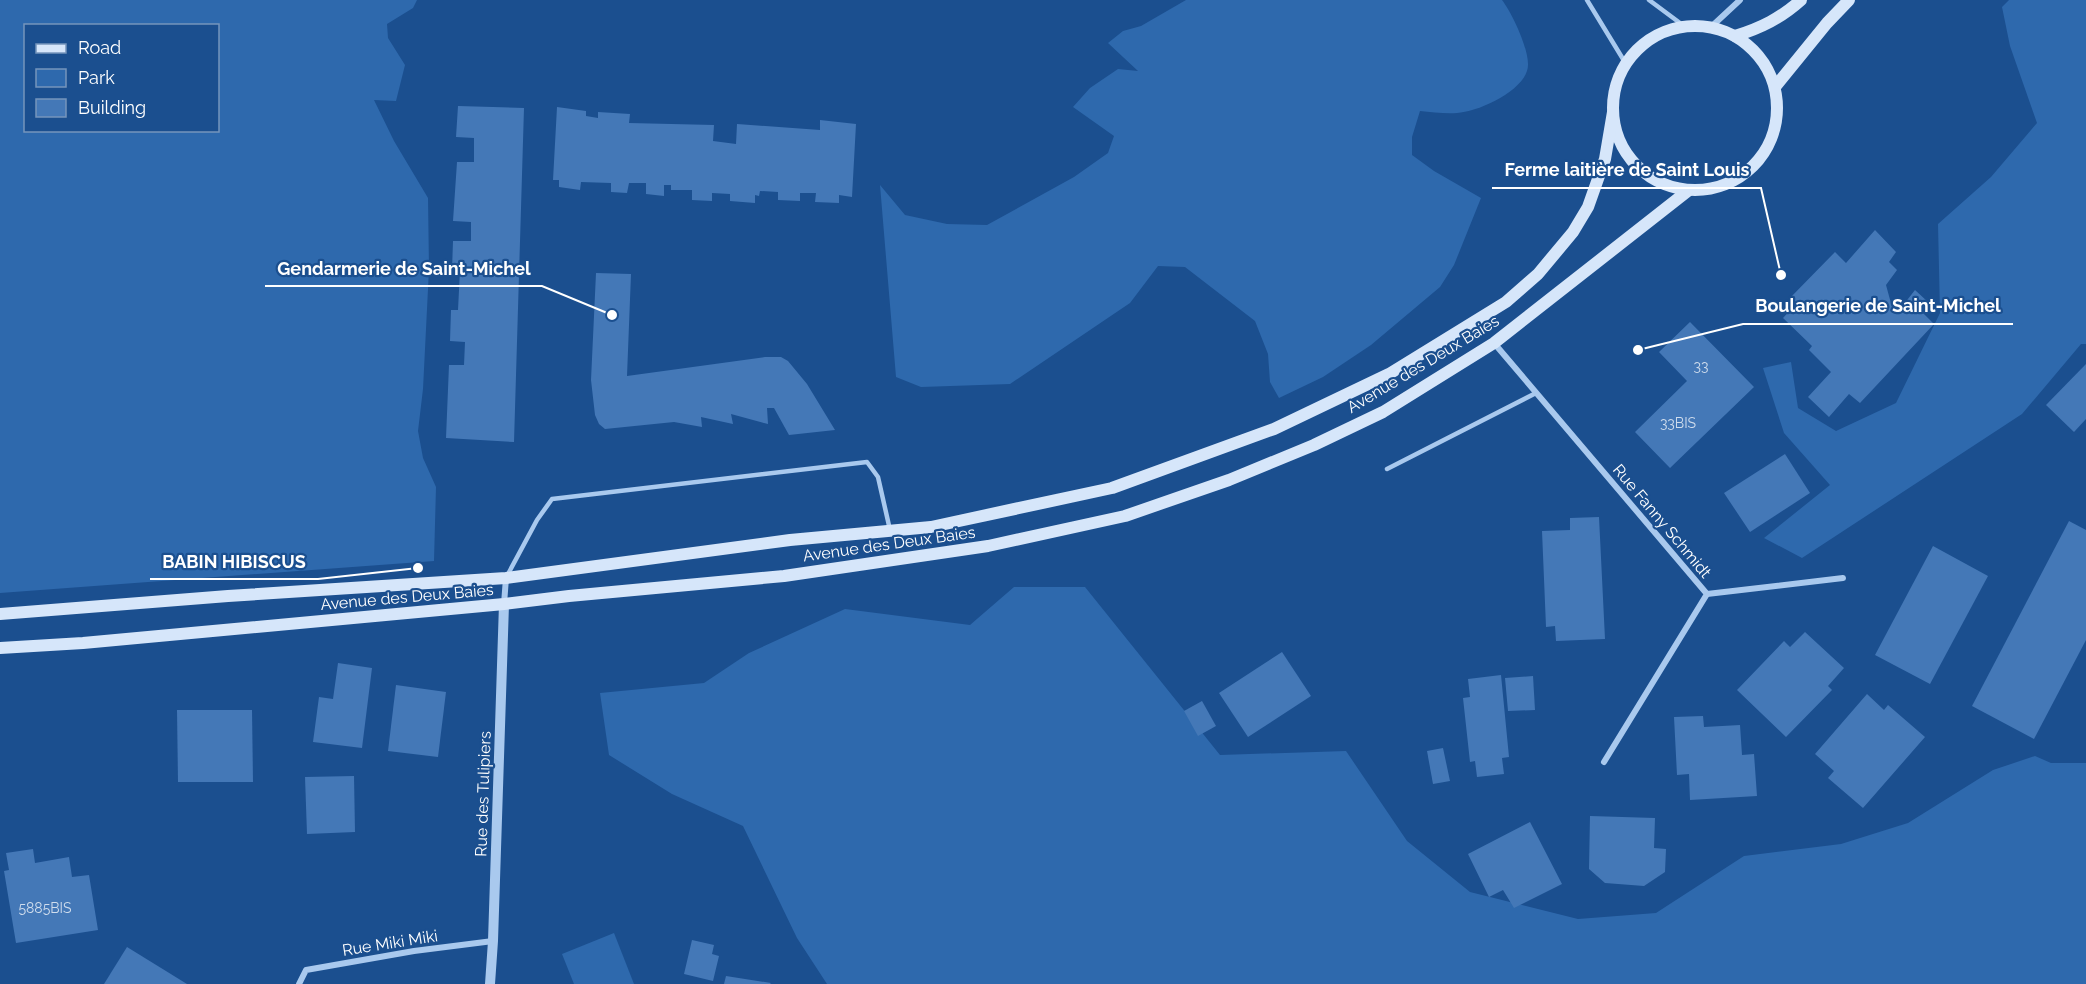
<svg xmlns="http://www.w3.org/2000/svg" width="2086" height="984" font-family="Raleway,sans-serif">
<rect width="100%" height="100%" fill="#1b4f8f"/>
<g fill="#2e69ad" fill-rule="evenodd">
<path d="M0,0H417L413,8L387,24L388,38L405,65L396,101L374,100L394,141L428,198L429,269L423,389L418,431L423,458L436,487L434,561L0,593ZM26,26H218V130H26Z"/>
<path d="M1186,0H1502C1512,13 1528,47 1528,64C1529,89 1479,112 1457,113C1445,114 1432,112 1420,111L1412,137V155L1434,171L1481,198L1454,265L1440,287L1371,345L1323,377L1279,398L1270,382L1268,354L1255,321L1185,267L1158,266L1130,303L1010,384L921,387L896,377L880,185L905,215L947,224L987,225L1074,177L1108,153L1114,136L1073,107L1090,88L1118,69L1138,71L1108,43L1123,31L1141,26Z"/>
<path d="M2009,0H2086V344H2081L2022,414L1802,558L1764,538L1830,485L1784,433L1763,368L1791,362L1798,408L1836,431L1896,403L1940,313L1938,224L1991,177L2037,123L2010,46L2002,7Z"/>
<path d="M1014,587H1085L1220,755L1346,751L1407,841L1470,892L1578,919L1656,913L1744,856L1841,844L1908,823L1993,770L2035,756L2051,763H2086V984H827L797,938L743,826L672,794L609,755L600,693L704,683L749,653L845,609L970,625Z"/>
<path d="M614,933L634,984H574L562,954Z"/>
</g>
<g fill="#4478b7">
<path d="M458,106L524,108L514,442L446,438L449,365H464L465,342L450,341L451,310H458L460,270H452L453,241H471V222L453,221L457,162H474V138L456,137Z"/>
<path d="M557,107L586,111V116L598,118V112L630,114L629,123L714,125L713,141L736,144L737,124L820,130V120L856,124L852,197L839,195V203L815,202L816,193H800V201L778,200V192L760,191L759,196L755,195V203L730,201V194L712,193V201L692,200V190H671V185H664V196L646,194V183H629L627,193L611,192V183L581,182L580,190L559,187V180H553Z"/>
<path d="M1875,230L1896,252L1889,262L1897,270L1886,285L1892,307L1897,313L1915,290L1928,302L1920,310L1934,324L1860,403L1849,394L1829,417L1808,397L1831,372L1809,350L1812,346L1783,318L1795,305L1789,299L1835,252L1846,263Z"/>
<path d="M596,273L631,274L627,376L765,357H781L788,361L807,384L835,430L789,435L774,408H767L768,424L731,414L733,424L701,417L702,427L674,422L605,429L599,424L595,415L591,380Z"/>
<path d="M1690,322L1754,387L1670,468L1635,432L1687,381L1659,352Z"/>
<path d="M2086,364V419L2074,432L2046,405Z"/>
<path d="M1785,454L1810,493L1750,532L1724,493Z"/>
<path d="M1599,517L1605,639L1556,641L1555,626L1546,627L1542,531L1570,530V518Z"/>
<path d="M2069,521L2086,530V640L2034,739L1972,706Z"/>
<path d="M1933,546L1988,576L1930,684L1875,655Z"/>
<path d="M1805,632L1844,668L1828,686L1832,690L1786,737L1737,690L1784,641L1790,647Z"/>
<path d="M1282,652L1311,696L1248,737L1219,693Z"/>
<path d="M338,663L372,668L362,748L313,742L319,697L333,699Z"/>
<path d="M1501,675L1509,757L1502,758L1504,774L1477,777L1475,761L1470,762L1463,698L1470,697L1468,679Z"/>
<path d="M1533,676L1535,710L1508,711L1505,678Z"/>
<path d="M396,685L446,692L438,757L388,751Z"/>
<path d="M1867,694L1884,710L1888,705L1925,737L1863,808L1828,778L1834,771L1815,754Z"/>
<path d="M1202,701L1216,726L1198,736L1184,711Z"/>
<path d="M177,710H252L253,782H178Z"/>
<path d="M1703,716L1704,727L1740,725L1742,755L1754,754L1757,796L1690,800L1689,774L1677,775L1674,717Z"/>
<path d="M1443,748L1450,781L1433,784L1427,751Z"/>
<path d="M354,776L355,832L307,834L305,777Z"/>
<path d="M1590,816L1655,818L1654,848L1666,849L1665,872L1644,886L1605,883L1589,869Z"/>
<path d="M1530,822L1562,884L1514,908L1503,890L1489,897L1468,854Z"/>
<path d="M33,849L35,863L69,857L72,877L89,875L98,930L16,943L4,871L9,870L6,853Z"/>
<path d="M692,940L714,945L712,954L719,956L713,981L684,974Z"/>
<path d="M127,947L187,984H104Z"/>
<path d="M726,976L771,983L770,984H724Z"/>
</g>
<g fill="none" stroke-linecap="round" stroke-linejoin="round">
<g stroke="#a9c9ee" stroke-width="4.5">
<path d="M1587,0L1626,64"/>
<path d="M1649,0L1684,26"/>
<path d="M1387,469L1536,393"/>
<path d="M507,576L537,520L552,499L867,462L878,477L890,530"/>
</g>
<g stroke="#a9c9ee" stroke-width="6">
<path d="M1711,27L1740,0"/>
<path d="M1494,343L1707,594L1604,762"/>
<path d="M1707,594L1843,578"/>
<path d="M504,604L506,578"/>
<path d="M299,984L306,970L414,951L493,941"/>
</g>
<path stroke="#a9c9ee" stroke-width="10" d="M490,984L493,941L504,604"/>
<g stroke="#d6e6fa" stroke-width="12">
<circle cx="1695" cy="108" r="82"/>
<path d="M1735,36C1761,28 1781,18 1801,0"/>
<path d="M1775,87L1827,23L1849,0"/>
<path d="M0,614L228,596L506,578L790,540L931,527L1112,488L1274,429L1389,374L1506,302L1538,274L1573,232L1588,207L1605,159L1613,112"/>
<path d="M0,648L83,643L504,604L569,596L784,576L988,546L1125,516L1229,480L1314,445L1383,412L1494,343L1689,190"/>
</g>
</g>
<g text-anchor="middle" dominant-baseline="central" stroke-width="4.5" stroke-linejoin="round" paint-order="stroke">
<g font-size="14" fill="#d0dded">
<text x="1701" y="366">33</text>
<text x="1678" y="423">33BIS</text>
<text x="45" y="908">5885BIS</text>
</g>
<g font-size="16" fill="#fff" stroke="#1b4f8f">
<text transform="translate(1423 364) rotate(-31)">Avenue des Deux Baies</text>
<text transform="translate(1662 521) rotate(50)">Rue Fanny Schmidt</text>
<text transform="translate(889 544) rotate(-8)">Avenue des Deux Baies</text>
<text transform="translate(407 597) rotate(-5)">Avenue des Deux Baies</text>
<text transform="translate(483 794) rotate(-88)">Rue des Tulipiers</text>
<text transform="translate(390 943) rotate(-9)">Rue Miki Miki</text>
</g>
</g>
<path fill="none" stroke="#fff" stroke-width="2" d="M1781 275L1761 188H1492M612 315L542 286H265M1638 350L1743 324H2013M418 568L318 579H150"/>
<g fill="#fff" stroke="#1b4f8f" stroke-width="2">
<circle cx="1781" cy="275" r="6"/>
<circle cx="612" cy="315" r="6"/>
<circle cx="1638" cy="350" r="6"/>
<circle cx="418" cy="568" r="6"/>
</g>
<g font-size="18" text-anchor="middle" font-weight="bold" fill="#fff" stroke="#1b4f8f" stroke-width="4.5" stroke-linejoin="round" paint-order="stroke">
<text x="1627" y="176">Ferme laitière de Saint Louis</text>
<text x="404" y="275">Gendarmerie de Saint-Michel</text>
<text x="1878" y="312">Boulangerie de Saint-Michel</text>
<text x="234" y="568">BABIN HIBISCUS</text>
</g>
<rect x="24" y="24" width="195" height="108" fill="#1b4f8f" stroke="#7695bc" stroke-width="1.5"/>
<rect x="36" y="44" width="30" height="9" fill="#d6e6fa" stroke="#7695bc" stroke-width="1.5"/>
<text x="78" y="54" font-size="18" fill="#ffffff">Road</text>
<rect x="36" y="69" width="30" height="18" fill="#2e69ad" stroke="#7695bc" stroke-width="1.5"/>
<text x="78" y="84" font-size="18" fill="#ffffff">Park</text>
<rect x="36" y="99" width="30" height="18" fill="#4478b7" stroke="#7695bc" stroke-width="1.5"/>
<text x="78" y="114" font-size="18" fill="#ffffff">Building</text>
</svg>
